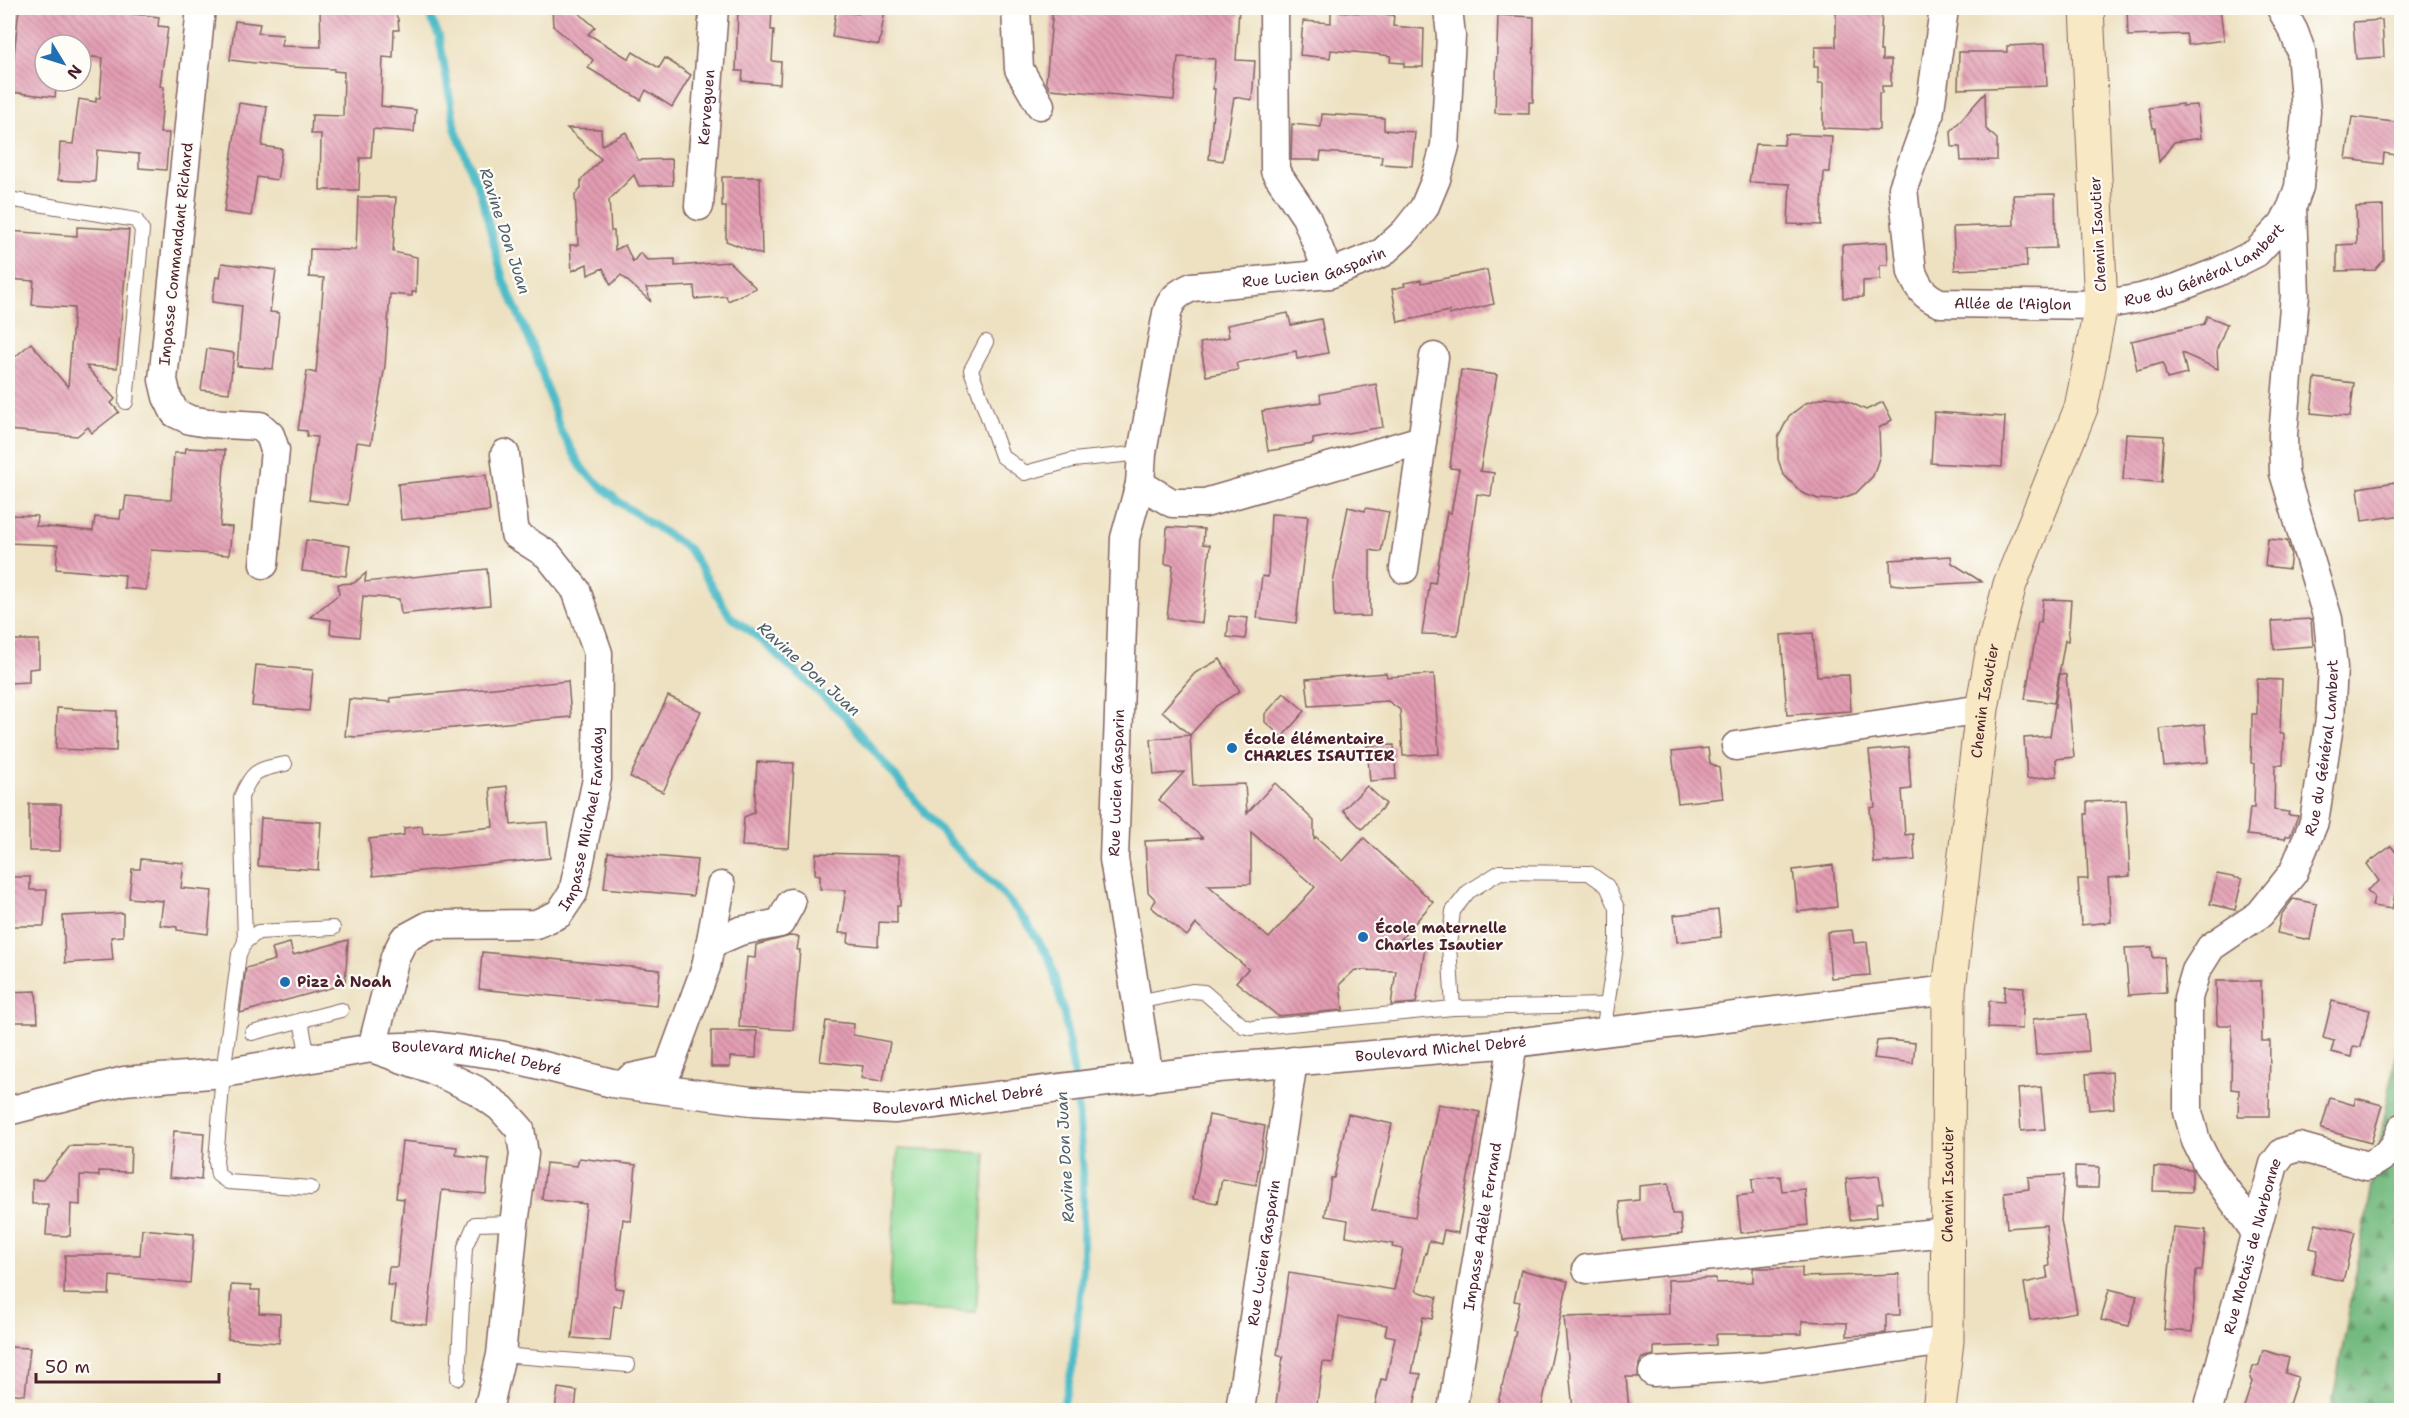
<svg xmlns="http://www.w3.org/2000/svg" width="2409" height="1418" font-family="'Shantell Sans',sans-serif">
<defs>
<pattern id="forest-firs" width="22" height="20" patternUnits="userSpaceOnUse" patternTransform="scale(1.5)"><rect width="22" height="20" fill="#72b97e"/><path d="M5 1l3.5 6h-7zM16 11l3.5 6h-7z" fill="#609667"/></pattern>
<pattern id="building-back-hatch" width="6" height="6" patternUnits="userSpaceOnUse" patternTransform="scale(1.5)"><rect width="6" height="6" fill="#e39db3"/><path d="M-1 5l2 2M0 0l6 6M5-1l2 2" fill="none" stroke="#ba7f92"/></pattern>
</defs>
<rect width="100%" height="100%" fill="#fdfcf7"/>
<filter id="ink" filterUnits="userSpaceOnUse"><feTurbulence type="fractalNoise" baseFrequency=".0167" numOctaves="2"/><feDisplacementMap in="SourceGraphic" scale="12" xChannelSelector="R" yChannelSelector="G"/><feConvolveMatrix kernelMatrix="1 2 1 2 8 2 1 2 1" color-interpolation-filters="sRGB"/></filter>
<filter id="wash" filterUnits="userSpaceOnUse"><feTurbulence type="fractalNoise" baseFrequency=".008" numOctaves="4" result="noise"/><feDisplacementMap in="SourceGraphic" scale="24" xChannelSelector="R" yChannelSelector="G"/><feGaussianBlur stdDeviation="1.35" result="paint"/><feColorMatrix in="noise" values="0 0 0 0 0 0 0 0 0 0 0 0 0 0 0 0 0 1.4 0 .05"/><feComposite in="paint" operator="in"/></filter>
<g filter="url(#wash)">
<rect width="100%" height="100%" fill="#ede1c1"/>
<path fill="url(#forest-firs)" stroke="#5e6c54" stroke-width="1.5" d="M2401,1027V1410H2331Z"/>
<path fill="#8ed995" stroke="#6c7c60" stroke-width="1.5" d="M898,1149L986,1153L976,1312L889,1307Z"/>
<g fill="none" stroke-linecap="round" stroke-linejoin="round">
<path stroke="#4dbbc7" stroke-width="8" d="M426,8L439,36L455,128L481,195L503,279L536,355L560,429L583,470L619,502L689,549L730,616L754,634L845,716L949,841L994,884L1026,921L1050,960L1064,1013L1077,1095L1083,1175V1268L1072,1369L1062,1410"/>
</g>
<g id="blocks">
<g fill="url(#building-back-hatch)" fill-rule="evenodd">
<path d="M19,8H119L118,12L159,17L158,26L168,27L160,86L164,87L160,133H169L166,170L139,168V154L97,150L95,182L58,180L60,143L73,144L79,99L96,102V98H100L103,58L81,56V45H45V81H57L55,97L10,92Z"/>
<path d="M320,8H392L398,19L399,30H394L393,58L383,57L381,106L416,110L414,132L373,129L371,158H360L359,190H320L321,134H311L312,115L343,116L344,72L334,71V69L289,67L230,60L235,21L260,24L258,33L283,35L281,46L321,47Z"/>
<path d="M552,8H573L595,27L588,34L629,59L633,52L659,68L665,58L691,75L672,107L646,90L641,100L588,68L593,60L553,26Z"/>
<path d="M738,8H772L771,30H774L772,61L781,62L780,84L742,81L743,71H736Z"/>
<path d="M860,8L885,11L879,45L832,37L836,11L858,14Z"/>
<path d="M1053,8H1239L1236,60L1255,61L1252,100L1234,97L1223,161L1209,159L1215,89H1213L1215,59L1178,57L1174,100L1050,89L1046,82Z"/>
<path d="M1836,8H1882L1880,51H1882V60H1891V86H1882V93H1879V130L1823,128V83H1818V67H1814L1815,47H1836Z"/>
<path d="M2127,8H2220L2224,40L2188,45L2186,34L2128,36Z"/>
<path d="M1331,11L1394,15L1393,26L1424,29L1423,67H1404V63L1390,62L1391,56L1375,54L1331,50L1330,58L1300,55L1303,21L1331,23Z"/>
<path d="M1498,15L1534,17L1533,102H1529V114L1495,113Z"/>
<path d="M2382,20L2384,57L2356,59L2353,22Z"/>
<path d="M2045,44L2047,86L1958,89L1959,52H2007V46Z"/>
<path d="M1985,93L1986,129L1997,139V160L1961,161L1960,147H1952L1951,131Z"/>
<path d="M239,103L267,107L262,146L282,149L277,180L257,177L251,216L224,212Z"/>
<path d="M2182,104V106L2197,105L2201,138L2174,142L2159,162L2155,128H2153L2149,108Z"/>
<path d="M1322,114L1384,118V130L1415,132L1412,166L1381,164L1382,156L1321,152L1320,160H1291L1292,124L1321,127Z"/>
<path d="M2352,117L2402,123V156L2384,153L2383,164L2346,159Z"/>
<path d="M567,128L601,129L602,145L626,132L638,160L672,159L673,185L639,186L634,175L609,200L611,231H614L615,250L625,245L633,262L640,253L647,260L675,259V266L729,262L756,288L728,301L726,296L695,299L694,286L646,288L651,302L621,275L611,285L603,268L588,275L587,264L572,271L570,245H578L575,195L581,188V180L601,159Z"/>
<path d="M1785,134L1832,136L1830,172H1824L1821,225L1788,224L1790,184L1749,182L1755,144L1784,145Z"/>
<path d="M722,177H760L762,255L726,241V207H722Z"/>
<path d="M2055,194L2056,248L2026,249L2027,267L1955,270L1953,227L2014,225L2013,195Z"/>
<path d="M358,197H396L393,252L417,257L416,292H412V296L390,294L385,366L371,444L357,442L348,505L309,500L317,437L307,436V431L298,430L307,371L316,373L324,278L309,277L310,249L356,250Z"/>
<path d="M2383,206L2384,260L2375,270L2337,271V245L2357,244L2356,207Z"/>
<path d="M77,227L129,230L117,368L86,366L115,399L111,403L119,412L92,433L88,427L77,436L8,430V363L31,343L68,387L74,308L32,305L34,281L8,279V231L77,236Z"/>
<path d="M1887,242L1888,265H1880V280L1863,281V297L1843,298L1842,245Z"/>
<path d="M222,263L276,270L270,312L279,313L273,369L237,366L242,306L212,302L216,277L220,278Z"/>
<path d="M1487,270L1494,304L1449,315V311L1398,322L1392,289L1405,286L1404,283L1421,280L1422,283Z"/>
<path d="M1288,313L1291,325L1321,319L1328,353L1297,359L1296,351L1236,363L1238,370L1206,376L1200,343L1229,337L1227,325Z"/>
<path d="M2207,316L2227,324L2217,349L2218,369L2182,353L2187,374L2167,379L2163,363L2137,370L2131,341L2204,324Z"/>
<path d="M207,349L234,353L229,393L201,390Z"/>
<path d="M1461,370L1497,375L1480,471L1494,473L1491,496L1477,494L1458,635L1422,634L1430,582L1435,583L1447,512L1451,513L1459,469L1450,468Z"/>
<path d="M2315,378L2354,383L2350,417L2311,413Z"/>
<path d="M1376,384L1383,427L1313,439V444L1268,451L1262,411L1321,402L1320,394Z"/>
<path d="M1826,397L1843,399L1866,410L1883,402L1892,420L1879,428L1880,455L1873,476L1856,493L1837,500L1818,499L1802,493L1783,474L1778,459V438L1789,416L1806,403Z"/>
<path d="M1934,412L2005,417L2002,467L1931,463Z"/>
<path d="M2126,434L2164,436L2161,482L2123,480Z"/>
<path d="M186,448L225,450L220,526L232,527L229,555L151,550L146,590L124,588L125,575L56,569L58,545L8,543V515L37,516L36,526L93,531L95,517L120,519L121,510H124L126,496L171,500L174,453H185Z"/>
<path d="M486,475L490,511L401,520L398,484Z"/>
<path d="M2402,481V515L2362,521L2358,488Z"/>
<path d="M1348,507L1365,511L1366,508L1389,512L1381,552L1370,550V616L1334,617L1333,583Z"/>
<path d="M1271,514L1308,516L1296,623L1257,618L1262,576L1268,577Z"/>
<path d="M1167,527L1204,529L1203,544L1210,545L1202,623L1167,618L1173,565L1165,564Z"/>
<path d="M2268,539L2287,541L2291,553L2289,569L2265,566Z"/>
<path d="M306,540L350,546L346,576L302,571Z"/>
<path d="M1951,556L1952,563L1982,582L1909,586L1891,584L1890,560Z"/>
<path d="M487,569L490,605L401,614L399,599L363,596L359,637L330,634L331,620L310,617L339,594L338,584L354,583L366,573L365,582Z"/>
<path d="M2043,599L2071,600L2068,641L2065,640L2054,703L2025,699L2038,622H2041Z"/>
<path d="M1229,616L1248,618L1245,639L1227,637Z"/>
<path d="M2311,619L2313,646L2274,649L2272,621Z"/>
<path d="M1813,633L1817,676L1849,675L1851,711L1787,715L1781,635Z"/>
<path d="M8,640H39V668L29,669V682L8,683Z"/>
<path d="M1220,659L1240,691L1216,706L1190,735L1162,711L1195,673Z"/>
<path d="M256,665L313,670L309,711L252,706Z"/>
<path d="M1386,673L1387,677L1434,674L1439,754L1403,756L1400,710L1388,701L1309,706L1306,679Z"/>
<path d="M2060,674L2066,675L2074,757L2056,759L2057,776L2027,779L2024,738L2050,736Z"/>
<path d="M2257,679L2282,680L2280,734H2284L2283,765H2275L2274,810L2289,812L2288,815L2298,816L2290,836H2286L2285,839L2247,835L2250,808H2254L2255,764L2251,763L2252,714H2257Z"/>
<path d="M568,681L571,717L356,737L345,736L349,699L391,702L390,698Z"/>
<path d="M1284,693L1305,711L1282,737L1265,722V714Z"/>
<path d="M668,696L701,711L663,792L630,777Z"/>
<path d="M57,708L117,711L116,751L56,749Z"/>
<path d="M2205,724L2208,762L2164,766L2160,729Z"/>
<path d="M1190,735L1193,786L1245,784L1247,813L1275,783L1314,821V839L1316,837L1343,861L1364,838L1433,902L1401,939L1426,942L1416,1003L1391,1005L1396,971L1355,970L1340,984L1343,1010L1278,1016L1236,982L1248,969L1196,924L1187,936L1151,907L1156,900L1148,892L1145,841L1203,838L1159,800L1184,772L1154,775L1151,739ZM1251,832L1315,887L1269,938L1208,885L1251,884Z"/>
<path d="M1394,745L1396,779L1370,781L1367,746Z"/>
<path d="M1908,747L1911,789L1902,790L1905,835L1913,834L1915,860L1874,863L1870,808L1875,807L1869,751Z"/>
<path d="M1708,748L1710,763L1719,768L1723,798L1678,803L1672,752Z"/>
<path d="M757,762L794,763L789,848L742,846L744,817L754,813Z"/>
<path d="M507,786L511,825L547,822L550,858L373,876L369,839L404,835V828L422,826L423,834L493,827L490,788Z"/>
<path d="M1367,786L1386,804L1362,829L1343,810Z"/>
<path d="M2126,800L2130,876L2108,878L2111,922L2081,925L2078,879H2088L2085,814H2087V802Z"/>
<path d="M29,804H61L60,851H29Z"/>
<path d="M261,818L321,822L318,870L258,866Z"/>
<path d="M2391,846L2402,860V896L2395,894L2392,909L2372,906L2374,897L2367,890L2379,881L2367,864Z"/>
<path d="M608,852L697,860L693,896L604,888Z"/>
<path d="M816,853L900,855V906H897V923L879,922L878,946L848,943L849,933H839L846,890L820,889V875L815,874Z"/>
<path d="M141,859L184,863L181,888L212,891L208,934L177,930V927L160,925L163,901L129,898L132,869H140Z"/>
<path d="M1833,865L1837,907L1798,912L1793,870Z"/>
<path d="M2217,874L2242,879L2235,910L2210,904Z"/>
<path d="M8,877H30V890H47L44,926H8Z"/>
<path d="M2293,899L2317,904L2310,940L2277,933L2281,915Z"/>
<path d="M1718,910L1721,937L1677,942L1674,915Z"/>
<path d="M123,913V936L111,937L113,960L65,963L63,916Z"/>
<path d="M1852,930L1854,943L1867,942L1870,975L1831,978L1827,932Z"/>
<path d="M790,936L799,937L797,950H800L793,1030L739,1027L741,995H743L747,957L755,958L756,945Z"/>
<path d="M348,940L345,984L240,1013L246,968L275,960L272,948L290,943L293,955Z"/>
<path d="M2152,947L2153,958L2164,957L2166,992L2129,995L2125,948Z"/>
<path d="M482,952L660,970L657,1006L479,989Z"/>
<path d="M2216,981H2261L2262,1041H2270L2269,1116H2238L2239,1090L2231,1089L2232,1025H2217Z"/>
<path d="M2005,986L2024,987L2022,1029L1988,1028L1989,1001L2004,1002Z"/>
<path d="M36,991L38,1022H8V992Z"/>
<path d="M2332,1001L2370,1010L2361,1047L2353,1046L2351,1057L2331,1052L2334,1041L2323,1038Z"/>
<path d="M2086,1014L2089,1051L2036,1055L2033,1019Z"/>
<path d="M826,1021L854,1024L853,1035L890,1042L883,1081L861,1078L863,1066L820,1061Z"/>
<path d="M711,1031H757L756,1058L730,1057V1067H711Z"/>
<path d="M1889,1040L1915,1043L1913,1063L1874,1058L1877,1041Z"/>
<path d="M2112,1072L2114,1108L2089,1110L2086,1074Z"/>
<path d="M2041,1087L2045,1129L2021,1131L2018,1089Z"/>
<path d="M2330,1098L2354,1105L2356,1098L2382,1105L2371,1143L2321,1129Z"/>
<path d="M1438,1104L1480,1112L1458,1233L1444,1230L1441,1244L1429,1241L1426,1254L1425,1253L1416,1291L1437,1297L1432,1319L1423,1317L1412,1373L1421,1374L1413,1410H1374L1381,1379L1386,1380L1395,1337L1385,1335L1387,1325L1339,1317L1333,1363L1323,1362L1316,1410H1275L1283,1357L1277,1355L1289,1273L1394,1290L1403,1249L1392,1247L1393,1244L1346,1236L1348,1220L1325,1216L1331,1178H1334L1348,1114L1392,1124L1372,1210L1415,1217Z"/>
<path d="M1209,1115L1265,1126L1256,1185L1222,1179L1217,1203L1193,1199Z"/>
<path d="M174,1131L204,1133L201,1180L169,1177Z"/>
<path d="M402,1141L457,1147L456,1155L489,1159L486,1194L442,1190L427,1325L391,1321L395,1285H387L389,1267H397L404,1199L396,1198Z"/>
<path d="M70,1146L131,1147L130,1172L99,1171V1176L80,1175V1205L71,1204L70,1236L46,1235L48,1204H32V1180H43Z"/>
<path d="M579,1158L636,1165L631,1221L623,1219L615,1288L624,1289L621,1307L614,1306L610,1341L572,1338L586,1204L542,1199L546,1163L577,1166Z"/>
<path d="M2075,1166L2099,1167L2098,1188H2075Z"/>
<path d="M2154,1167L2192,1169V1192L2153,1191Z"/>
<path d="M2064,1175L2061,1220L2077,1312L2030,1320L2024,1283L2048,1278L2046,1267L2049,1266L2046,1225L2007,1228L2004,1192L2029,1189L2028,1177Z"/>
<path d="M1780,1176L1782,1191L1805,1189L1808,1225L1741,1233L1737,1196L1753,1194L1752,1179Z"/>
<path d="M1879,1176L1883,1202L1876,1203L1877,1217L1850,1220L1846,1179Z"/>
<path d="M1669,1183L1672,1214H1680L1682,1234L1623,1240L1619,1202L1639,1200V1186Z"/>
<path d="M2316,1223L2355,1232L2343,1281L2312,1274L2318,1250L2310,1248Z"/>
<path d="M2173,1227L2206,1230L2202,1271H2196L2192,1332L2164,1330Z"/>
<path d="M142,1229L194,1234L190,1283L110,1276L109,1295L64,1294L65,1255H140Z"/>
<path d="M1753,1268H1802V1277L1899,1274L1900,1315H1886V1333L1866,1335L1847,1336V1323L1802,1321V1334H1716V1345L1654,1347V1355L1642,1358L1639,1364L1638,1377H1626L1629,1410H1573L1564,1317L1669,1314L1668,1280L1716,1278V1283L1753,1282Z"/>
<path d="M1521,1270L1568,1281L1541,1410H1513L1497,1406L1516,1331L1513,1330L1520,1302L1514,1301Z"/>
<path d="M231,1285L251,1286V1290H260L259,1313L280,1314L279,1343L228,1339Z"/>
<path d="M2109,1289L2137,1296L2129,1326L2101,1320Z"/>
<path d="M8,1347L30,1348L25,1395L8,1393Z"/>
<path d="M2263,1350L2289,1358L2285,1373L2298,1377L2287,1410H2243L2252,1382L2250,1378L2253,1367L2259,1365Z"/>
<path d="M558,1388L577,1391L575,1410H555Z"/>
</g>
</g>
</g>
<g filter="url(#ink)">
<use href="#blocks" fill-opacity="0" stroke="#836360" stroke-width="1.5"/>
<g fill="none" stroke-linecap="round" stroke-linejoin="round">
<g stroke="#836360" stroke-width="16">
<g id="lane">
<path d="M8,199L136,220L142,230L126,402"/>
<path d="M986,342L971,370L1002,456L1025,473L1073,460L1142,453"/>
<path d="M245,942L241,797C253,769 257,770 285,764"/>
<path d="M1137,1002L1192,991L1204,992L1243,1026L1251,1028L1453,1008L1449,945L1453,911L1468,892L1500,872L1589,873L1607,886L1617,908V941L1603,1032"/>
<path d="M1453,1008L1607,1005"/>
<path d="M301,1020L308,1059"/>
<path d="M252,1033L341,1010"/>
<path d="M311,1188L228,1182L218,1175L216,1161L223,1073L239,954L245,942L258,932L333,928"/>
<path d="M501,1355L628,1365"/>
<path d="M458,1378L465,1247L475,1224L514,1223"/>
</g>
</g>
<g stroke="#836360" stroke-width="31">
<g id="street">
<path d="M201,8L163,380L167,397L175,413L190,420L208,423L260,426L270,435L275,450L264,564"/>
<path d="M1016,8L1019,69L1040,105"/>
<path d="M1274,8L1275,171L1306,217L1329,274"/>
<path id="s1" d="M1943,16L1929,116L1903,188L1912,272C1918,288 1924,296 1940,303L2101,305L2141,298L2177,288L2218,272L2256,253L2283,224L2292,207L2299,187L2306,112L2301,51L2294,32L2281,8"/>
<path id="s2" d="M699,206L714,8"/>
<path d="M1140,484L1172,503H1205L1422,440"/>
<path d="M1404,569L1434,357"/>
<path d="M1736,746L1982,709"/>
<path d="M710,944L740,931L780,923L791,903"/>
<path d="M631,1078L668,1070L706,967L721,886"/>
<path id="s3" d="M1149,1078L1114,859L1125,538L1140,484L1142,453L1167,313C1171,298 1179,293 1192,287L1329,274L1382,253L1405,232L1424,208L1436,179L1445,146L1451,36L1448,8"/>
<path id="s4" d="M8,1111L124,1081L223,1073L372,1048L434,1046L500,1055L612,1083L751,1101L894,1109L1219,1068L1513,1043L1949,990"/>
<path id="s5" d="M2255,1231L2208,1165L2196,1141L2188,1112V998L2196,971L2211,947L2260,914L2293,873L2314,822L2330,719L2333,668L2328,619L2284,473L2283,435L2295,295L2292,207"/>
<path d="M1587,1269L1946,1232"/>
<path d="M1653,1372L1762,1366L1947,1341"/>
<path id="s6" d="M488,1410L501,1355L514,1223L524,1154L520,1129L501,1108L476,1090L429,1068L372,1048L395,957L404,939L430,925L536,924L559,914L573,893L597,779L598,653L576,590L548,555L515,534L505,454"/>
<path id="s7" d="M1240,1410L1293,1061"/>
<path id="s8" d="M1452,1410L1513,1043"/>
<path id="s9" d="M2208,1410L2274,1164L2283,1152L2299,1147L2367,1166C2387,1156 2395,1150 2402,1128"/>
</g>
</g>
<g stroke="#836360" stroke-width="35">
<g id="secondary">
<path id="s10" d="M1939,1410L1947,1341L1949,990L1982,709L1993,648L2010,584L2081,408L2101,305L2087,8"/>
</g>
</g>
<use href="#lane" stroke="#fff" stroke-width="14"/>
<use href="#street" stroke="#fff" stroke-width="28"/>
<use href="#secondary" stroke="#f8e8c3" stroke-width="33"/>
</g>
</g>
<g fill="#1f6fb2" stroke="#fdfcf7" stroke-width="2">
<circle cx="1232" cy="748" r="6"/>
<circle cx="1363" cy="937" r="6"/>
<circle cx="285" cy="982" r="6"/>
</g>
<g text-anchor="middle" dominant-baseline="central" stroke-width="4.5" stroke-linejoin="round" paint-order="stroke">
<g font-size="15" fill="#4a1f2b" stroke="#fdfcf7">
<text stroke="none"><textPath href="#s2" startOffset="99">Kerveguen</textPath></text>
<text transform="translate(2098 234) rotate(-93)">Chemin Isautier</text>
<text transform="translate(176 254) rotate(-84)">Impasse Commandant Richard</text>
<text stroke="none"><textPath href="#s1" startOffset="579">Rue du Général Lambert</textPath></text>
<text stroke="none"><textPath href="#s3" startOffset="934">Rue Lucien Gasparin</textPath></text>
<text stroke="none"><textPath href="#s1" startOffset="378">Allée de l'Aiglon</textPath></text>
<text stroke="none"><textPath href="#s10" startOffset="712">Chemin Isautier</textPath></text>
<text stroke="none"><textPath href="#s5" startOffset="550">Rue du Général Lambert</textPath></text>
<text stroke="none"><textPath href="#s3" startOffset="298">Rue Lucien Gasparin</textPath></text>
<text stroke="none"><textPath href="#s6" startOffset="830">Impasse Michael Faraday</textPath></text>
<text stroke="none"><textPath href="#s4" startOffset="1448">Boulevard Michel Debré</textPath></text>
<text stroke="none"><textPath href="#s4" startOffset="476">Boulevard Michel Debré</textPath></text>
<text stroke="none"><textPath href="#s4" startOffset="962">Boulevard Michel Debré</textPath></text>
<text stroke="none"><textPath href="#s10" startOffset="226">Chemin Isautier</textPath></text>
<text stroke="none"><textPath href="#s8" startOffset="186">Impasse Adèle Ferrand</textPath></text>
<text stroke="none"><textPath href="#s9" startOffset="170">Rue Motais de Narbonne</textPath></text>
<text stroke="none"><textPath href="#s7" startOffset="159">Rue Lucien Gasparin</textPath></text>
</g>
<g font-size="15" font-weight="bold" fill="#4a1f2b" stroke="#fdfcf7" text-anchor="start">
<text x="1244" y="739">École élémentaire<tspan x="1244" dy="17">CHARLES ISAUTIER</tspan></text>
<text x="1375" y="928">École maternelle<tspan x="1375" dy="17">Charles Isautier</tspan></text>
<text x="297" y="982">Pizz à Noah</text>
</g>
<g font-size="16" font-style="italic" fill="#4b5d69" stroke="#fdfcf7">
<text transform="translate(505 231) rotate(72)">Ravine Don Juan</text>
<text transform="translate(809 669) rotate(42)">Ravine Don Juan</text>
<text transform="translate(1065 1157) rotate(-93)">Ravine Don Juan</text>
</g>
</g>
<rect width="2409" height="1418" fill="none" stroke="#fdfcf7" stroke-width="30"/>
<g transform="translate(63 63) rotate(128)"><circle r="28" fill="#fdfcf7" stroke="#b5a4a5" stroke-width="1.5"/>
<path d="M0-4.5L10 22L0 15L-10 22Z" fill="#1f6fb2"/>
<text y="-9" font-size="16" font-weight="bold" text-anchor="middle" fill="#4a1f2b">N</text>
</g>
<path d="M36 1373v9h183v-9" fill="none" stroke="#4a1f2b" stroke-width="3"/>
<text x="45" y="1373" font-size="18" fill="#4a1f2b" stroke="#fdfcf7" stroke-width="4.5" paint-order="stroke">50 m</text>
</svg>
